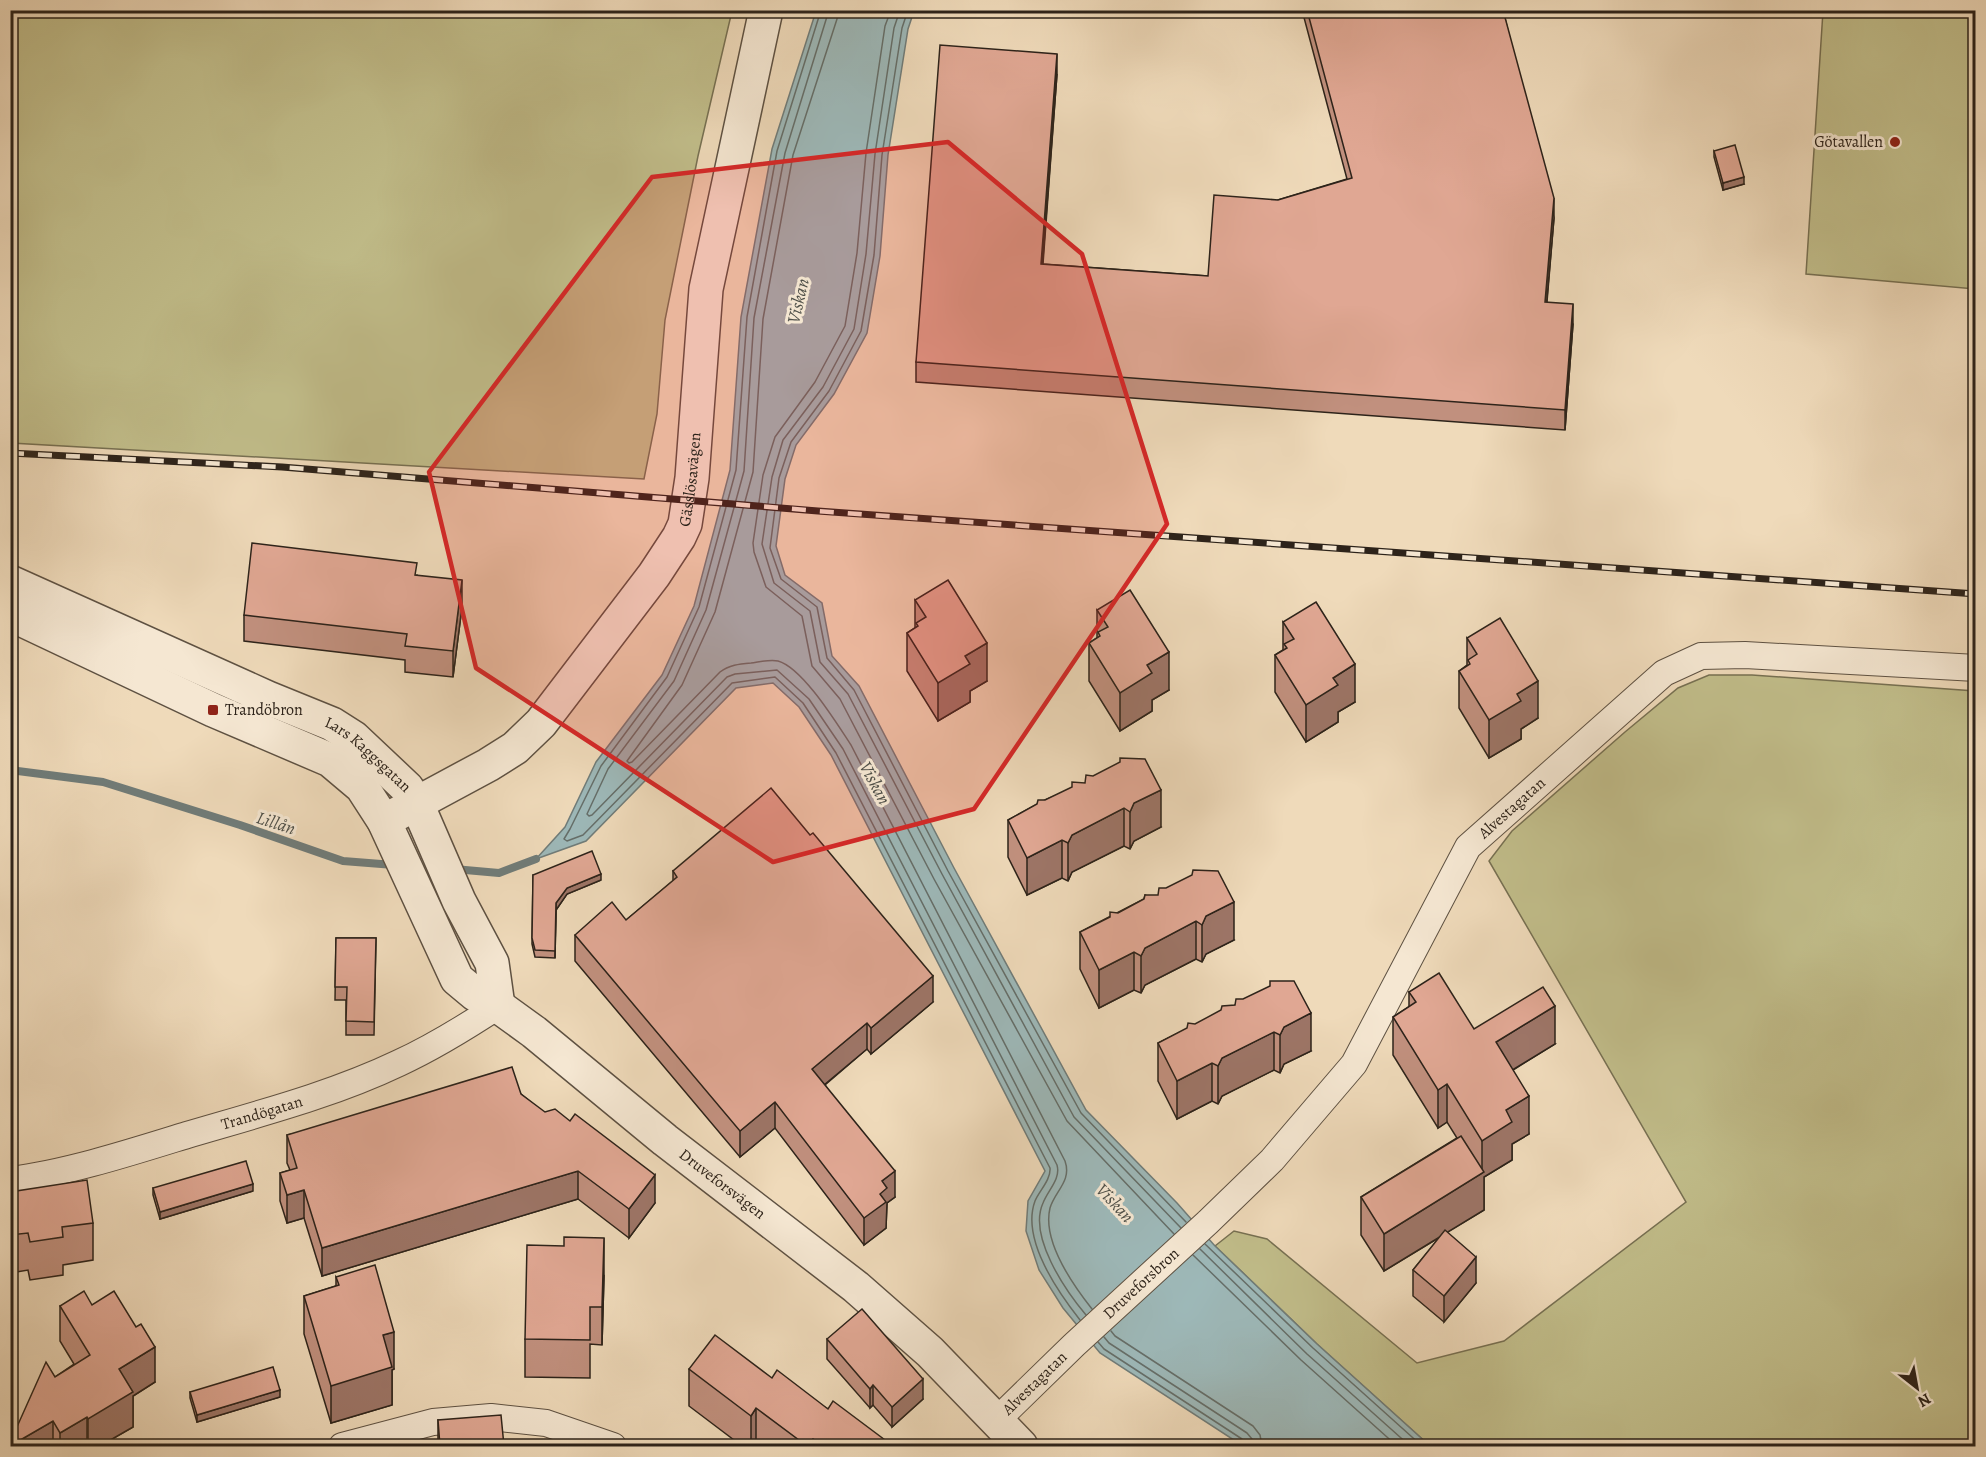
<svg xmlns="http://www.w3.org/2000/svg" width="1986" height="1457" font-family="Alegreya,serif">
<rect width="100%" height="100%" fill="#efdaba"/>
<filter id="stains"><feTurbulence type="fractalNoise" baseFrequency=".00333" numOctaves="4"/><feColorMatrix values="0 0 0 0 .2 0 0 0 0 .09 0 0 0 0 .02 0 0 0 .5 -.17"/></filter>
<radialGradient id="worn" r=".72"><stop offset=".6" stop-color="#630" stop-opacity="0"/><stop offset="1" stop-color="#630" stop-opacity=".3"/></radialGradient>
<g fill="#c1bd8a" stroke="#777052" stroke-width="1.5">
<path d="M10,11H732L698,156L665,320L657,414L644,479L11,443Z"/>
<path d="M1823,11H1975V289L1806,274Z"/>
<path d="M1709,675H1752L1975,691V1446H1430L1317,1344L1215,1246L1234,1231L1267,1239L1417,1363L1504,1341L1686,1202L1489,861L1512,831L1625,732L1678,688Z"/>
</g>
<path fill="#9db8b8" stroke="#707c79" stroke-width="1.5" d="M816,11H914L908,29L888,155L880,256L867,333L834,394L796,445L785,479L776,546L785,575L822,603L832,656L859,686L954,868L1086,1110L1177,1203L1215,1246L1317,1344L1430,1446H1243L1100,1353L1063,1308L1039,1270L1026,1231L1028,1201L1045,1171L831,755L799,707L773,683L736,688L586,841L536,859L565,827L596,762L662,675L694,606L730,470L741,317L772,149Z"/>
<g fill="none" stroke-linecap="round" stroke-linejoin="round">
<g stroke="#656e69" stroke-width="1.5">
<path d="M821,10L777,151L747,317L736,470L699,607L667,677L601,766L570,829L564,839L567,841L583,835L732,683L775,677L803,703L836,753L1050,1168C1051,1180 1039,1191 1035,1201C1021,1239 1058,1292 1080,1320"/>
<path d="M829,10L785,153L754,318L744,471L706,610L674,681L608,769L587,814L589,816L592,815L727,677L735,674L777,670L809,699L843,749L1057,1165C1061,1179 1048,1190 1043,1203C1028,1236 1065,1290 1086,1315"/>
<path d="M838,10L837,19L793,155L763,319L753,472L715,612L682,685L627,761L629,763L632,762L720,672C729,665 739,664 751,663C759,662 770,659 778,661C803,668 837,724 851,745L1065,1161C1072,1181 1055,1191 1050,1208C1042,1241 1073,1285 1092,1309"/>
<path d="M891,10L885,26L866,153L857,253L845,326L815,382L775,437L763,475L753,543L754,552L766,587L802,616L812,666L840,699L934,879L1067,1121L1174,1234"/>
<path d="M900,10L894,28L875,154L866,254L854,329L823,387L783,440L772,477L762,544L774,583L810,611L820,662L848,694L942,874L1074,1117L1181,1228"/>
<path d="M908,10L902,28L882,155L874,255L861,331L829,391L791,442L779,478L770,548L781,579L817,607L827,658L854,690L948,871L1081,1113L1186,1222"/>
<path d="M1205,1244L1313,1348L1422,1446"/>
<path d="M1200,1249L1307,1354L1410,1446"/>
<path d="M1193,1255L1301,1360L1397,1446"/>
<path d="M1111,1331L1115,1336L1253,1426L1260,1435L1262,1446"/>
<path d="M1104,1337L1109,1343L1247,1433L1252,1439L1253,1446"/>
<path d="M1098,1342L1104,1349L1242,1439L1246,1446"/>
</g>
<g stroke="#707c79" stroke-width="8">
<path d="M10,770L103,782L240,825L343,861L394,865"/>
<path d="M454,869L499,873L536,859"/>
</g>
<g stroke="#5e5142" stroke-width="28">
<g id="minor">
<path id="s1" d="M10,1180C67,1173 132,1152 187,1135C258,1114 332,1095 399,1063C434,1047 466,1027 498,1006"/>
<path id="s2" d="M996,1421L1074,1345L1208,1222L1272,1160L1354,1064L1468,847L1664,673L1701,656L1745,655L1976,668"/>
<path d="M342,1446L433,1422L491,1417L546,1423L613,1446"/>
</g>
</g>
<g stroke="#5e5142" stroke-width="36">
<g id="tertiary">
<path id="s3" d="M10,582L268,698L332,724L354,738L407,788L417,804L459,901L492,963L498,1006"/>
<path id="s4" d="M10,614L213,710L330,760L362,787L384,821L457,979L475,994L498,1006L534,1032L665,1140L856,1287L930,1352L1021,1446"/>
<path id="s5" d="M384,821L488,765L515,748L541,723L654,575L679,537L685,524L692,478L706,289L766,10"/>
</g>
</g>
<use href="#minor" stroke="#f5e7d2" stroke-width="26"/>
<use href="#tertiary" stroke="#f5e7d2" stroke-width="33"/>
<g stroke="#2d231a" stroke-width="7">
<path id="rail" d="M10,453L282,467L818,511L1976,594"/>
</g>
<use href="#rail" stroke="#f5e7d2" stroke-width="4.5" stroke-dasharray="14" stroke-linecap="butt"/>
</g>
<g fill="#c1907e" stroke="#2d231a" stroke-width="1.5">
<path d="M1302,10H1503L1554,218L1547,302L1573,324L1565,430L916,382V362L1057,74L1043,264L1208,276L1278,200L1347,179Z"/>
<path d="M1714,151L1744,184L1723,190L1714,157Z"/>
<path d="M417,575L462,607L453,677L405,672V660L244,641V615Z"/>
<path d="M915,600L987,681L970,691V702L938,721L907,671V633L915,628Z"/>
<path d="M1097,610L1169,690L1152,700V711L1120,731L1089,681V643L1097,638Z"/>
<path d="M1283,622L1355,702L1338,712V722L1306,742L1275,692V655L1283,650Z"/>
<path d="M1467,638L1538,718L1521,729V739L1489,758L1459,708V671L1467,665Z"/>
<path d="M1085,783L1161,827L1134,841L1130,849L1124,846L1072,872L1068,881L1062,878L1027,895L1008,857V820L1045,800Z"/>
<path d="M673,871L933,1002L871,1054L867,1049L825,1085L895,1197L887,1203L886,1228L864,1245L775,1128L740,1157L575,961V935L626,920L673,881Z"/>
<path d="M533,875L601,880L567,894L556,910L555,958L535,957L532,944Z"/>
<path d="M1145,895L1234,940L1206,954L1202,962L1196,959L1145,985L1141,993L1134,990L1099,1008L1080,969V932L1144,899Z"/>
<path d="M336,938H376L374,1035H346V1000H335Z"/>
<path d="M1409,992L1474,1029L1555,1044L1513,1070L1529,1134L1512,1144V1160L1484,1177V1210L1447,1232L1476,1283L1444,1322L1413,1296V1270L1440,1237L1384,1271L1361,1235V1197L1457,1138L1447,1122L1438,1128L1393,1055V1017L1409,1007Z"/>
<path d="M1235,1005L1311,1051L1284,1064L1280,1073L1274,1070L1222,1096L1218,1104L1212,1101L1177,1119L1158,1081V1043Z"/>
<path d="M521,1094L655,1203L629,1238L578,1199L322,1276L304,1218L287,1223L280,1201V1173L290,1170L287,1163V1135Z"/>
<path d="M153,1188L253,1191L160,1219L153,1195Z"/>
<path d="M10,1192L93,1223V1260L63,1265V1275L30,1280L28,1270L10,1273Z"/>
<path d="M604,1276L602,1345L590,1344V1378L525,1377V1339Z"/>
<path d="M336,1277L394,1369L392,1370V1405L331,1423L304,1334V1296L336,1286Z"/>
<path d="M92,1305L155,1382L133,1396V1427L100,1446H10L16,1429L55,1377L74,1364L60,1341V1306Z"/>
<path d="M827,1339L923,1399L892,1427L873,1405L870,1408L827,1359Z"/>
<path d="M689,1369L772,1378L828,1409L893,1446H742L689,1406Z"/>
<path d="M190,1392L280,1397L197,1422L190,1398Z"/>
<path d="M438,1420L504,1446H438Z"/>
</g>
<g fill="#9d7567" stroke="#2d231a" stroke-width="1.5">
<path d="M1057,54V74L1041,284V264Z"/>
<path d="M1744,177V184L1723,190V183Z"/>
<path d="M1554,198V218L1545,321V302Z"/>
<path d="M1573,304V324L1565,430V410Z"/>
<path d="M462,580V607L453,677V651Z"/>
<path d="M987,643V681L970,691V702L938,721V683L965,656Z"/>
<path d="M1169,652V690L1152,700V711L1120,731V693L1147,665Z"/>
<path d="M1355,664V702L1338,712V722L1306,742V705L1333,678Z"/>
<path d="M1538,681V718L1521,729V739L1489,758V720L1517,694Z"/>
<path d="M1161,790V827L1134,841L1130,849V812L1134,803Z"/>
<path d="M1124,808V846L1072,872L1068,881V843L1072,835Z"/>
<path d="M1062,840V878L1027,895V858Z"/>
<path d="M601,874V880L567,894L556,910L555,958L556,903L567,888Z"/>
<path d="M1234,902V940L1206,954L1202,962V925L1206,916Z"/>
<path d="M1196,921V959L1145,985L1141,993V956L1145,948Z"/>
<path d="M1134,952V990L1099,1008V970Z"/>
<path d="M933,976V1002L871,1054V1028Z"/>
<path d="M1555,1006V1044L1496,1080V1042Z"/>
<path d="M1311,1013V1051L1284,1064L1280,1073V1035L1284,1027Z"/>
<path d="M867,1023V1049L812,1095V1069Z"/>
<path d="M1274,1032V1070L1222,1096L1218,1104V1066L1222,1058Z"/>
<path d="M1212,1063V1101L1177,1119V1081Z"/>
<path d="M1447,1084V1122L1438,1128V1090Z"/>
<path d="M1529,1096V1134L1512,1144V1160L1484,1177V1210L1384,1271V1234L1482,1173V1141L1506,1110Z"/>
<path d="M775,1102V1128L740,1157V1131Z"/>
<path d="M578,1171V1199L322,1276V1248Z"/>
<path d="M895,1171V1197L887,1203L886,1228L864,1245V1218L880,1194L882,1181Z"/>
<path d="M655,1175V1203L629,1238V1209Z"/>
<path d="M253,1184V1191L160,1219V1212Z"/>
<path d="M304,1190V1218L287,1223V1195Z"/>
<path d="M604,1238V1276L602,1345V1307Z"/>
<path d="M1476,1257V1283L1444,1322V1296Z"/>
<path d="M394,1332V1369L392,1370V1405L331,1423V1386L383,1335Z"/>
<path d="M155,1347V1382L133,1396V1427L100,1446H88V1419L119,1369Z"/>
<path d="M923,1379V1399L892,1427V1407Z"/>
<path d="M873,1385V1405L870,1408V1389Z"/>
<path d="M280,1390V1397L197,1422V1415Z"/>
<path d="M756,1408V1446H751V1416Z"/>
<path d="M87,1417V1446H60V1433Z"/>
<path d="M53,1421V1446H10Z"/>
<path d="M813,1439V1446H807Z"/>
</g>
<g fill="#e0a793" stroke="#2d231a" stroke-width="1.5">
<path d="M1307,10H1503L1554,198L1545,302L1573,304L1565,410L916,362L940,45L1057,54L1041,264L1208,276L1214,195L1278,200L1352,178Z"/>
<path d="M1735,145L1744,177L1723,183L1714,151Z"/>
<path d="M252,543L417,563L415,575L462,580L453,651L405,646L407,634L244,615Z"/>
<path d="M948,580L987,643L965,656L970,664L938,683L907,633L918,626L916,623L926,617L915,600Z"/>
<path d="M1130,590L1169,652L1147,665L1152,673L1120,693L1089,643L1100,636L1098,632L1108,627L1097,610Z"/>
<path d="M1316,602L1355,664L1333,678L1338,685L1306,705L1275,655L1287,648L1284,644L1294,639L1283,622Z"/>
<path d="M1500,618L1538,681L1517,694L1521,701L1489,720L1459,671L1470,664L1468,660L1477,654L1467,638Z"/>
<path d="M1120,758L1145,759L1161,790L1134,803L1130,812L1124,808L1072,835L1068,843L1062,840L1027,858L1008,820L1037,804L1038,800H1045L1072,787V782L1085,783L1086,775L1093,776L1120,762Z"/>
<path d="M771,788L810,835L813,833L933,976L871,1028L867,1023L812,1069L895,1171L882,1181L887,1188L880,1194L886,1202L864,1218L775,1102L740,1131L575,935L612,902L626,920L677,877L673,871Z"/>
<path d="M592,851L601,874L567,888L556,903L555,951L535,950L532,938L533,875Z"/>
<path d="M1193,870L1218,871L1234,902L1206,916L1202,925L1196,921L1145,948L1141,956L1134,952L1099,970L1080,932L1110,917V912L1118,913L1144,899L1145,895H1158L1159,888H1166L1192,875Z"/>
<path d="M336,938H376L374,1022L346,1021L347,987H335Z"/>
<path d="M1439,973L1474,1029L1543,987L1555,1006L1496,1042L1529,1096L1506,1110L1512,1122L1482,1141L1447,1084L1438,1090L1393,1017L1416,1002L1409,992Z"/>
<path d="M1270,981H1294L1311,1013L1284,1027L1280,1035L1274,1032L1222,1058L1218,1066L1212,1063L1177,1081L1158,1043L1187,1028L1188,1023L1195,1024L1221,1010L1222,1006L1235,1005L1236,999H1243L1270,986Z"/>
<path d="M512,1067L521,1094L545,1112L555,1109L570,1121L575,1114L655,1175L629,1209L578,1171L322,1248L304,1190L287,1195L280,1173L297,1168L287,1135Z"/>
<path d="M1461,1136L1484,1172L1384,1234L1361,1197Z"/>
<path d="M246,1161L253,1184L160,1212L153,1188Z"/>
<path d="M87,1180L93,1223L62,1227L63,1237L30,1242L28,1233L10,1235V1192Z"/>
<path d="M1445,1230L1476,1257L1444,1296L1413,1270Z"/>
<path d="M564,1237L604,1238L602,1307H590V1340L525,1339L527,1245L564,1246Z"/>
<path d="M375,1265L394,1332L383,1335L392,1367L331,1386L304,1296L339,1285L336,1277Z"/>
<path d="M84,1291L92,1305L114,1291L136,1327L141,1324L155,1347L119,1369L133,1392L88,1419L87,1417L60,1433L53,1421L10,1446V1420L16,1429L46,1362L55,1377L90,1355L60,1306Z"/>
<path d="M862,1309L923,1379L892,1407L873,1385L870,1389L827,1339Z"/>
<path d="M715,1335L772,1378L777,1370L828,1409L833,1401L893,1446H823L813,1439L807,1446L756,1408L751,1416L689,1369Z"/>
<path d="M273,1367L280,1390L197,1415L190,1392Z"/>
<path d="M501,1415L504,1446H440L438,1420Z"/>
</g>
<path fill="#d62828" fill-opacity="0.2" stroke="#d62828" stroke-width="4.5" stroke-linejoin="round" d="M948,142L1082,254L1167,524L974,809L773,862L476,668L429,472L652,177Z"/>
<g fill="#8f2418" stroke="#f5e7d2" stroke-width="2">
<circle cx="1895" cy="142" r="6"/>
<rect x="207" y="704" width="12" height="12" rx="3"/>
</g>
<g text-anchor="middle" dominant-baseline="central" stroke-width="6" stroke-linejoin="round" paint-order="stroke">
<g font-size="16" fill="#2d231a" stroke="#f5e7d2" text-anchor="end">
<text x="1883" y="142">Götavallen</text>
<text x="225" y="710" text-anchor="start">Trandöbron</text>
</g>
<g font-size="16" fill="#2d231a" stroke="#f5e7d2">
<text stroke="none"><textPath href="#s5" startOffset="477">Gässlösavägen</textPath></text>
<text stroke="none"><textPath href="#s3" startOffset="399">Lars Kaggsgatan</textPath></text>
<text stroke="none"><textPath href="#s2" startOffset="810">Alvestagatan</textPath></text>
<text stroke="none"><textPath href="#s1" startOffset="261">Trandögatan</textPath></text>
<text stroke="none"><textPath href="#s4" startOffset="944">Druveforsvägen</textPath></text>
<text stroke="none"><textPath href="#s2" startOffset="200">Druveforsbron</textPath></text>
<text stroke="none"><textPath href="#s2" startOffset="54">Alvestagatan</textPath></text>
</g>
<g font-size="18" font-style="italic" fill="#4f5049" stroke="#f5e7d2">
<text transform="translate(798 301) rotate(-77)">Viskan</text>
<text transform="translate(875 783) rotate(62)">Viskan</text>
<text transform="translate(276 823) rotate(18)">Lillån</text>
<text transform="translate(1115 1203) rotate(47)">Viskan</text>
</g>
</g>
<rect width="1986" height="1457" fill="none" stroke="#efdaba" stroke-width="36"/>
<rect x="12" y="12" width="1962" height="1433" fill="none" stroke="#2d231a" stroke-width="3"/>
<rect x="18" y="18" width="1950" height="1421" fill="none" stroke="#2d231a" stroke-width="1.5"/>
<g transform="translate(1917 1388) rotate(149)" stroke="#f5e7d2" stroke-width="4.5" paint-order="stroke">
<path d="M0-4.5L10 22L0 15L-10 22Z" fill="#2d231a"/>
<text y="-9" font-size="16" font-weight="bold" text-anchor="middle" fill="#2d231a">N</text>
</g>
<rect width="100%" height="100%" filter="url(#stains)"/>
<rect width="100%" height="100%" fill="url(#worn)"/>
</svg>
